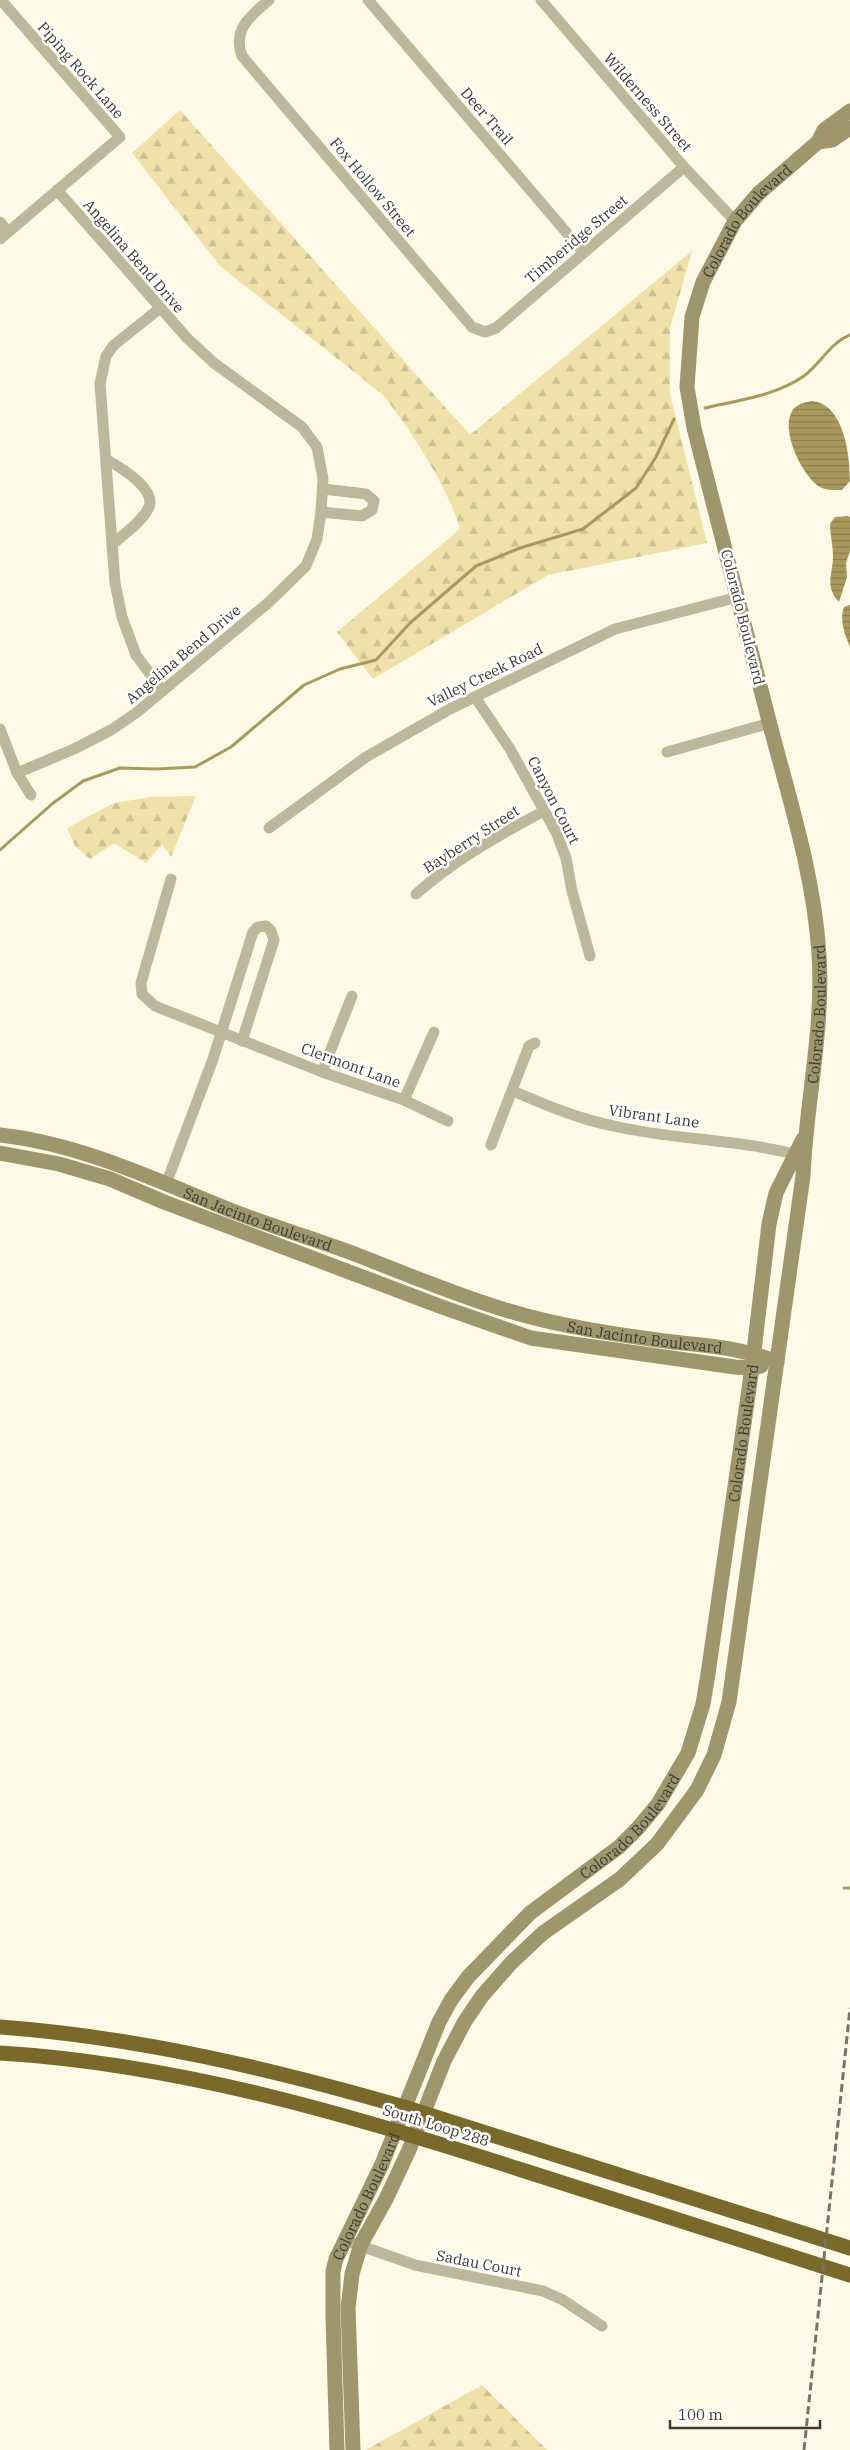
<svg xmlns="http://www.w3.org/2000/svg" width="850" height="2450" font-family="'IBM Plex Serif',serif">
<defs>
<pattern id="forest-firs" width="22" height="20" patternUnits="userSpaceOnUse" patternTransform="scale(1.25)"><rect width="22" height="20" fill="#efe1a9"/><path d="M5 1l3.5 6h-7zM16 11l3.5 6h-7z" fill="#cec292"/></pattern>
<pattern id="water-rules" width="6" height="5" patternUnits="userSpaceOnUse" patternTransform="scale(1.25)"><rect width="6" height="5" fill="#a9995c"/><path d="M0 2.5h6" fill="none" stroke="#8b7e4d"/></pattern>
</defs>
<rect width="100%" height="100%" fill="#fefae7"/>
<g fill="url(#forest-firs)">
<path d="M180,110L470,435L692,251L670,328V394L707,543L548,575L373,679L337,632L460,529C449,489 409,427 382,394L220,266L132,153Z"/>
<path d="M196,796L171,857L162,844L146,863L114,843L90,859L75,846L67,828L114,803L151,797Z"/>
<path d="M482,2385L547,2450H366Z"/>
</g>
<g fill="url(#water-rules)">
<path d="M812,401C844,404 850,455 850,481L842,490C834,490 827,491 820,487C802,477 775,421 797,406C801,403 807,402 812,401Z"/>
<path d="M848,516L850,517V551L846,563L847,577L839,602C824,585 833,575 833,556C833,545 830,535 830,524L835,517Z"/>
<path d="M850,605V647C845,635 839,619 844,607Z"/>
</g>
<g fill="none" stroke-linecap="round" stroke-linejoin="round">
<g stroke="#a9995c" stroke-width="3">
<path d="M705,408C739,400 775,396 804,376C821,363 830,343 850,335"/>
<path d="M0,850L52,804L83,781L120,768L156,769L195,767L231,747L304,685L340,669L376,660L410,623L476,566L520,548L583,529L636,488L656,457L674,419"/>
<path d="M844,1888H850"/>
</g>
<g stroke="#bdb79c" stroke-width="11">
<path d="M269,0C251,15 232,30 242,56L472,327L485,332L496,328L684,167"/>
<path d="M368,0L583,252"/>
<path d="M541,0L684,167L735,221"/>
<path d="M0,222L8,232"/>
<path d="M0,239L120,137L1,0"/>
<path d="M159,309L114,345L106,356L100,384L115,583L122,617L136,655L162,690"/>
<path d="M107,460C122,468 159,491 148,509C141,523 123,534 112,545"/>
<path d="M321,512L362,516L372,510L374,501L366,494L323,489"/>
<path d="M475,697L510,749L556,832L566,858L572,891L590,956"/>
<path d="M0,729L17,773L31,795"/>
<path d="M667,752L770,723"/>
<path d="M17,773L74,749L111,730L136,713L268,603L306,566L317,539L321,512L323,479L317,447L302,427L214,363L187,338L57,190"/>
<path d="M269,828L366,757L450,709L615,629L738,597"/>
<path d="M171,879L141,983L142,994L155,1006L322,1072L404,1100L448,1121"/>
<path d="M416,894C454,860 499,835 544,811"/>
<path d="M322,1072L352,996"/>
<path d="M513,1091C546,1105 578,1119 614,1126C673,1140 735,1139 794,1154"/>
<path d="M404,1100L434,1032"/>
<path d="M491,1145L529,1046L535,1043"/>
<path d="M166,1184L213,1059L253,932L258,927L266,926L271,931L274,940L242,1041"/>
<path d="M344,2240L415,2265L543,2291L563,2300L602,2326"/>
</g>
<g stroke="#a0966e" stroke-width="15">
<path d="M818,142L832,140L850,128"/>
<path id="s1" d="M0,1135C80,1144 151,1178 225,1208C266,1225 310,1237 352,1253C404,1273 455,1295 509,1311C562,1327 619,1335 673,1342C710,1346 743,1348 777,1362"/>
<path d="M0,1153L59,1164L110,1179L164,1202L442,1307L531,1338L735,1367L752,1368L761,1366"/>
<path id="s2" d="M337,2450L333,2317V2271L336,2259L382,2164L439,2022L451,2000L468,1977L530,1913L619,1847L638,1828L658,1804L688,1753L703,1704L708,1674L752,1368L769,1224L776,1193L803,1139"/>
<path id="s3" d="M353,2450L348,2308L352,2274L361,2244L386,2199L409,2150L444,2061L465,2021L482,1996L512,1962L543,1933L620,1879L657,1844L697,1790L714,1755L729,1702L803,1176C806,1102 824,1029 819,954C814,876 790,801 770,725C745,626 719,527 694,428L687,387L692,317L703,282L735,221L759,193L818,142L824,130L850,111"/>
</g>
<g stroke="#796a2c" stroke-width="15">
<path d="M0,2027C137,2037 272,2069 404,2107L850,2248"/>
<path d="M0,2053C180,2064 355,2116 525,2171C634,2206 742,2241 850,2275"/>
</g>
<path stroke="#767469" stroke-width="3" stroke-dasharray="8 4" stroke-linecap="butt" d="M804,2450L850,2008"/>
</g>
<g text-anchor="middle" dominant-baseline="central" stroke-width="5" stroke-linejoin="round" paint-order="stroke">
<g font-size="15" fill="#3b3a33" stroke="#fff">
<text transform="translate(81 70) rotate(49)">Piping Rock Lane</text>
<text transform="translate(648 102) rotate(49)">Wilderness Street</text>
<text transform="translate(487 116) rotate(49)">Deer Trail</text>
<text transform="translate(373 187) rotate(50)">Fox Hollow Street</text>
<text stroke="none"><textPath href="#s3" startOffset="2398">Colorado Boulevard</textPath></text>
<text transform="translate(576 239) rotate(-40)">Timberidge Street</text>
<text transform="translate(134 256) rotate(49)">Angelina Bend Drive</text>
<text transform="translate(743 617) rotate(76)">Colorado Boulevard</text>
<text transform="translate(183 654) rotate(-40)">Angelina Bend Drive</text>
<text transform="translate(485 675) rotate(-26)">Valley Creek Road</text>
<text transform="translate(554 800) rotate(63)">Canyon Court</text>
<text transform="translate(471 839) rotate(-33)">Bayberry Street</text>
<text stroke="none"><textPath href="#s3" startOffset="1572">Colorado Boulevard</textPath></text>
<text transform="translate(351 1065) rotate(20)">Clermont Lane</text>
<text transform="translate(654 1116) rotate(8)">Vibrant Lane</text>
<text stroke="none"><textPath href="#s1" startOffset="272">San Jacinto Boulevard</textPath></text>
<text stroke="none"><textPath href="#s1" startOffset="678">San Jacinto Boulevard</textPath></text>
<text stroke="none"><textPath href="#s2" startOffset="1146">Colorado Boulevard</textPath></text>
<text stroke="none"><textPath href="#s2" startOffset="726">Colorado Boulevard</textPath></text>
<text transform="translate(436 2125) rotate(17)">South Loop 288</text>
<text stroke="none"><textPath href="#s2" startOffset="261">Colorado Boulevard</textPath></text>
<text transform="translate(479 2263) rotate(11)">Sadau Court</text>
</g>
</g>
<path d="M670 2420v8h150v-8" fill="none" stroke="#3b3a33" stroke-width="2.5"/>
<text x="678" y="2420" font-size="15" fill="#3b3a33" stroke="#ffffff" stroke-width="4" paint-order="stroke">100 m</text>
</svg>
